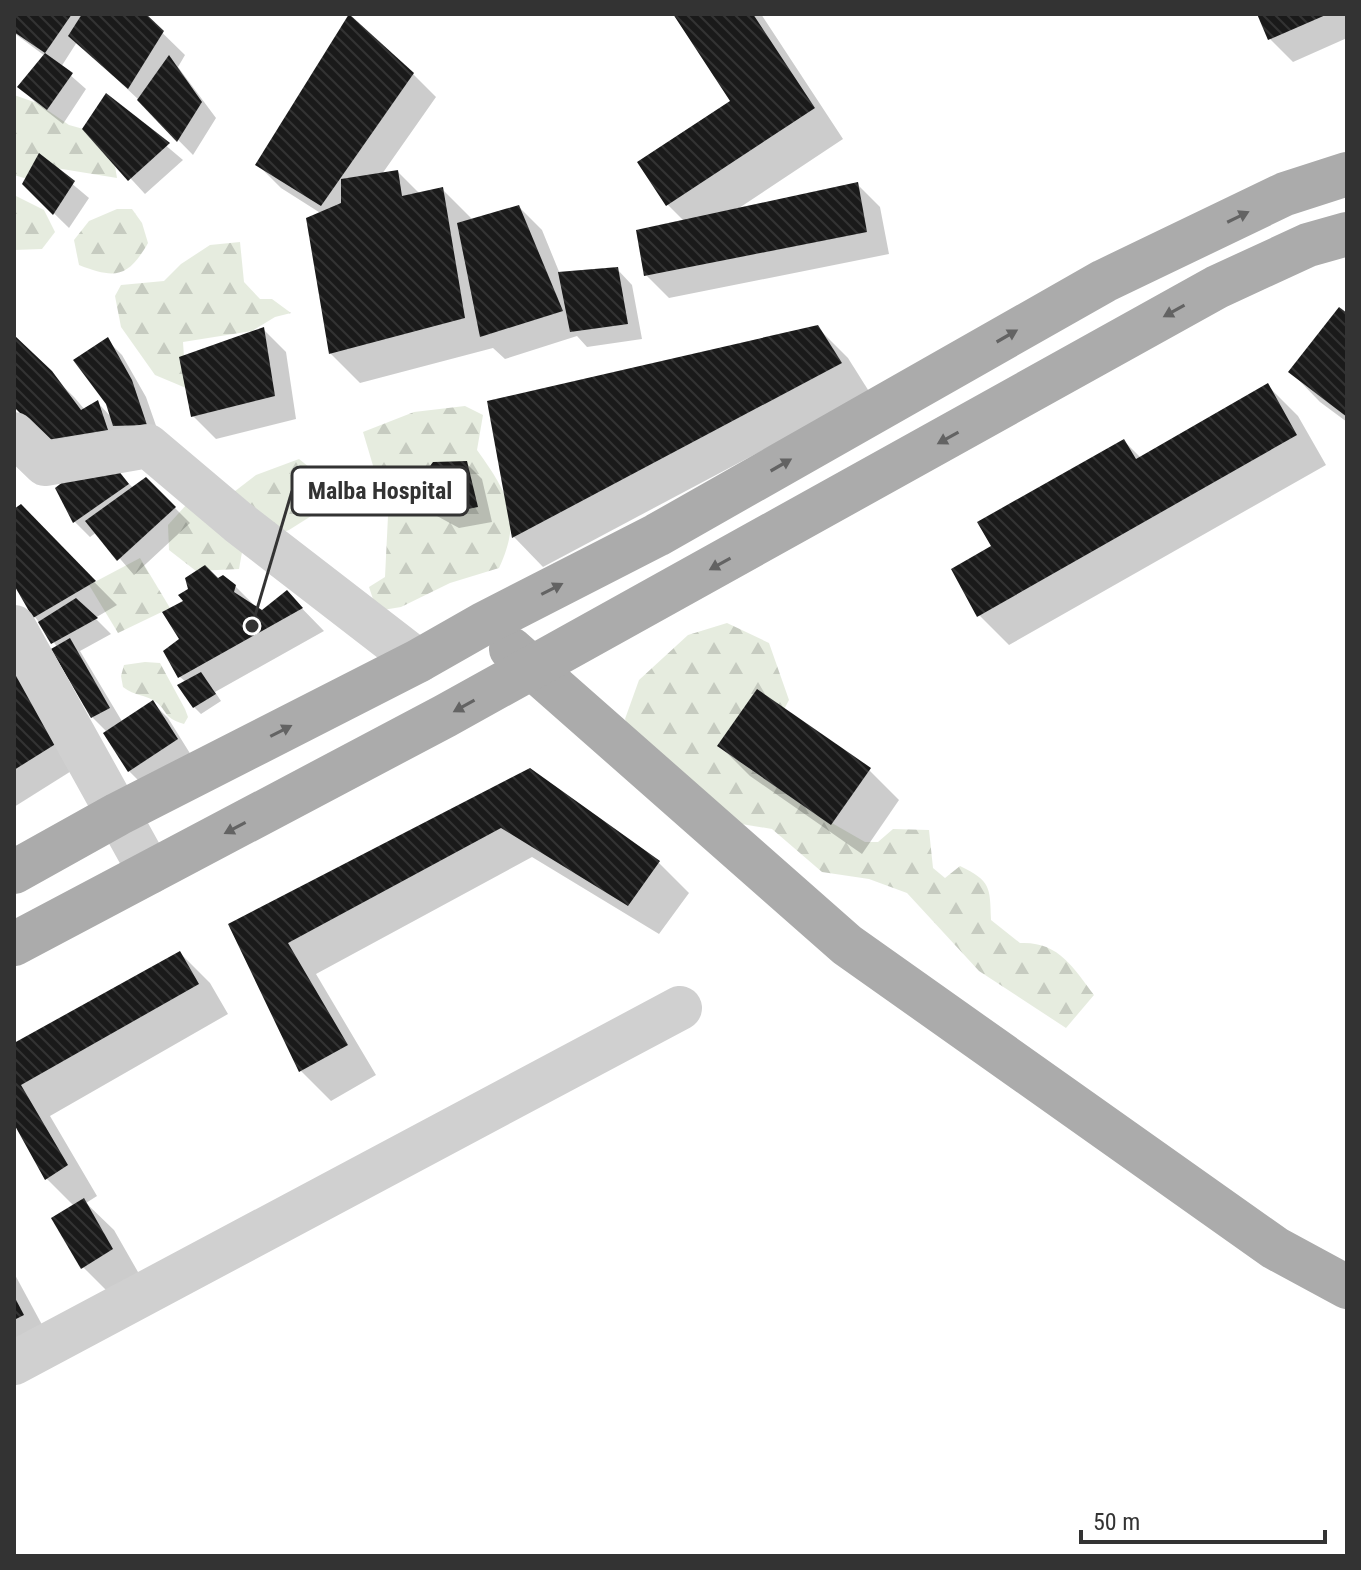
<svg xmlns="http://www.w3.org/2000/svg" width="1361" height="1570" font-family="'Roboto Condensed',sans-serif">
<defs>
<pattern id="forest-firs" width="22" height="20" patternUnits="userSpaceOnUse" patternTransform="scale(2)"><rect width="22" height="20" fill="#e6ecdf"/><path d="M5 1l3.5 6h-7zM16 11l3.5 6h-7z" fill="#c6cbc0"/></pattern>
<pattern id="building-back-hatch" width="6" height="6" patternUnits="userSpaceOnUse" patternTransform="scale(2)"><rect width="6" height="6" fill="#1a1a1a"/><path d="M-1 5l2 2M0 0l6 6M5-1l2 2" fill="none" stroke="#333"/></pattern>
</defs>
<rect width="100%" height="100%" fill="#fff"/>
<g fill="url(#forest-firs)">
<path d="M14,95L37,103L69,125L87,130L115,166L117,178L56,168L24,178L14,175Z"/>
<path d="M14,195L44,210L55,232L42,249L14,250Z"/>
<path d="M117,209H132L142,223L148,243C128,278 115,279 79,265L74,240L89,221Z"/>
<path d="M240,242L244,282L260,299H272L291,313L275,317L252,331L183,342L186,388L155,375L121,327L115,296L121,285L164,281L181,264L210,245Z"/>
<path d="M465,406L483,415L477,450C507,492 523,517 499,568L450,583L401,607L377,611L369,587L385,577L388,516L363,432L414,412Z"/>
<path d="M299,459L314,471L318,496L316,513L289,530L270,537L230,495L256,475Z"/>
<path d="M187,504L244,541L239,569L196,571L169,550L168,525Z"/>
<path d="M140,558L170,608L118,633L89,585Z"/>
<path d="M727,623L769,643L789,700L779,719L718,747L811,811L865,842H878L893,829L929,830L933,868L945,878L960,866C991,881 990,887 991,920L1020,943C1058,941 1073,967 1094,995L1066,1028L979,971L907,893L869,879L822,872L772,829L717,820L653,772L625,719L639,680L688,635Z"/>
<path d="M145,662L160,663L185,709L188,717L184,724C162,718 168,709 153,700C145,695 135,696 123,687L121,676L124,665Z"/>
</g>
<g fill="#0003">
<path d="M14,14H78L82,18L84,14H143L185,55L178,67L216,118L193,155L139,100L77,42L61,67L86,89L63,124L35,102L20,87L45,56L14,33Z"/>
<path d="M675,14H761L843,139L736,210L857,184L880,207L889,254L669,298L646,275L684,221L668,205L640,162L733,101Z"/>
<path d="M1259,14H1347V38L1293,62L1270,39Z"/>
<path d="M413,74L436,97L382,174L398,172L420,194L442,189L474,221L519,207L542,230L560,274L617,269L632,285L642,339L587,347L577,336L505,359L493,348L360,383L330,353L322,214L281,188L258,165Z"/>
<path d="M107,96L183,160L145,194L85,129Z"/>
<path d="M39,156L89,198L69,228L24,184Z"/>
<path d="M1347,315V422L1320,402L1291,372Z"/>
<path d="M818,328L848,358L870,393L543,567L514,537Z"/>
<path d="M263,329L286,352L296,419L216,439L193,416Z"/>
<path d="M14,338L74,397L85,410L98,403L112,418L107,340L122,355L146,397L161,440L71,462L14,405Z"/>
<path d="M1268,386L1298,416L1326,465L1009,645L979,615L1124,441L1141,458Z"/>
<path d="M109,462L133,488L146,479L190,523L134,575L97,532L90,537L75,522L58,488Z"/>
<path d="M466,463L482,479L492,522L459,528L426,510L411,496Z"/>
<path d="M20,507L117,605L95,618L111,634L80,651L123,723L153,703L168,718L191,755L144,786L129,771L108,733L92,717L54,650L58,648L35,617L14,581V511Z"/>
<path d="M218,580L235,586L262,613L287,593L324,631L215,692L221,701L201,714L194,707L186,682L180,677L182,640Z"/>
<path d="M14,639L84,763L14,807Z"/>
<path d="M720,746L869,770L899,800L862,854L750,776Z"/>
<path d="M530,770L659,863L689,893L659,934L532,857L316,974L376,1075L331,1101L301,1071L231,925Z"/>
<path d="M180,953L210,983L228,1014L50,1116L97,1196L86,1203L114,1230L142,1279L113,1297L83,1267L74,1206L47,1179L14,1122V1046Z"/>
<path d="M14,1273L53,1345L14,1363Z"/>
</g>
<g fill="url(#building-back-hatch)">
<path d="M14,14H72L45,53L14,32Z"/>
<path d="M82,14H146L164,31L128,89L68,36Z"/>
<path d="M349,14L414,73L321,206L255,165Z"/>
<path d="M673,14H753L815,108L666,206L637,162L730,101Z"/>
<path d="M1257,14H1328L1268,40Z"/>
<path d="M45,53L73,73L47,110L17,87Z"/>
<path d="M169,55L202,102L177,142L137,100Z"/>
<path d="M106,93L170,143L128,181L82,129Z"/>
<path d="M39,153L75,181L53,215L22,184Z"/>
<path d="M398,170L402,196L443,187L465,318L329,354L306,218L341,203V179Z"/>
<path d="M858,182L867,232L644,276L636,230Z"/>
<path d="M519,205L563,311L480,337L457,223Z"/>
<path d="M618,267L628,324L570,332L558,272Z"/>
<path d="M1339,307L1347,313V417L1288,372Z"/>
<path d="M818,325L842,363L512,538L487,401Z"/>
<path d="M264,327L275,396L191,417L179,357Z"/>
<path d="M14,335L52,371L81,410L98,400L108,430L47,440L14,407Z"/>
<path d="M108,337L132,380L147,425L113,426L106,404L73,360Z"/>
<path d="M1268,383L1297,435L977,617L951,569L991,546L977,522L1124,439L1136,459Z"/>
<path d="M93,459L110,460L129,484L73,523L55,488Z"/>
<path d="M467,461L478,507L442,514L408,496L433,462Z"/>
<path d="M146,477L176,507L117,561L85,521Z"/>
<path d="M21,504L96,581L33,618L14,585V509Z"/>
<path d="M205,565L218,578L223,575L236,585L234,592L262,610L287,590L303,608L178,678L163,651L179,639L162,612L183,601L178,595L188,589L185,578Z"/>
<path d="M76,598L98,618L51,644L38,622Z"/>
<path d="M70,638L110,708L91,718L51,649Z"/>
<path d="M14,658L62,740L14,770Z"/>
<path d="M201,672L216,694L193,708L177,685Z"/>
<path d="M757,689L871,768L831,825L717,746Z"/>
<path d="M153,700L178,739L128,772L103,733Z"/>
<path d="M530,768L660,861L628,906L501,828L288,943L348,1045L299,1072L228,924Z"/>
<path d="M180,951L199,984L21,1085L68,1165L45,1180L14,1124V1043Z"/>
<path d="M84,1198L113,1249L81,1269L51,1218Z"/>
<path d="M14,1296L24,1315L14,1320Z"/>
</g>
<g fill="none" stroke-linecap="round" stroke-linejoin="round">
<g stroke="#d0d0d0" stroke-width="44">
<path d="M14,434L45,464L148,446L238,522L418,661"/>
<path d="M14,627L150,872"/>
<path d="M14,1363L680,1008"/>
</g>
<g stroke="#ababab" stroke-width="44">
<path d="M511,649L847,945L1275,1248L1347,1287"/>
<path d="M14,872L118,814L418,661L483,624L657,535L1104,281L1285,194L1347,174"/>
<path d="M14,944L445,716L1217,287L1308,245L1347,234"/>
</g>
</g>
<defs><path id="oneway-solid" d="M-6-.8H1V-3.2L6.5 0L1 3.2V.8H-6Z" transform="scale(2)"/></defs>
<g fill="#636363">
<use href="#oneway-solid" transform="translate(1238 217) rotate(-26)"/>
<use href="#oneway-solid" transform="translate(1174 311) rotate(151)"/>
<use href="#oneway-solid" transform="translate(1007 336) rotate(-30)"/>
<use href="#oneway-solid" transform="translate(948 438) rotate(151)"/>
<use href="#oneway-solid" transform="translate(781 465) rotate(-30)"/>
<use href="#oneway-solid" transform="translate(720 564) rotate(151)"/>
<use href="#oneway-solid" transform="translate(552 589) rotate(-27)"/>
<use href="#oneway-solid" transform="translate(464 706) rotate(151)"/>
<use href="#oneway-solid" transform="translate(281 731) rotate(-27)"/>
<use href="#oneway-solid" transform="translate(235 828) rotate(152)"/>
</g>
<path fill="none" stroke="#333" stroke-width="3" d="M252 626L292 491"/>
<circle fill="#333" stroke="#fff" stroke-width="3" cx="252" cy="626" r="8"/>
<rect fill="#fff" stroke="#333" stroke-width="3" x="292" y="467" width="176" height="48" rx="8"/>
<g font-size="24" text-anchor="middle" font-weight="bold" fill="#333">
<text x="380" y="499">Malba Hospital</text>
</g>
<rect width="1361" height="1570" fill="none" stroke="#333333" stroke-width="32"/>
<path d="M1081 1530v12h244v-12" fill="none" stroke="#333333" stroke-width="4"/>
<text x="1093" y="1530" font-size="24" fill="#333333" stroke="#ffffff" stroke-width="6" paint-order="stroke">50 m</text>
</svg>
